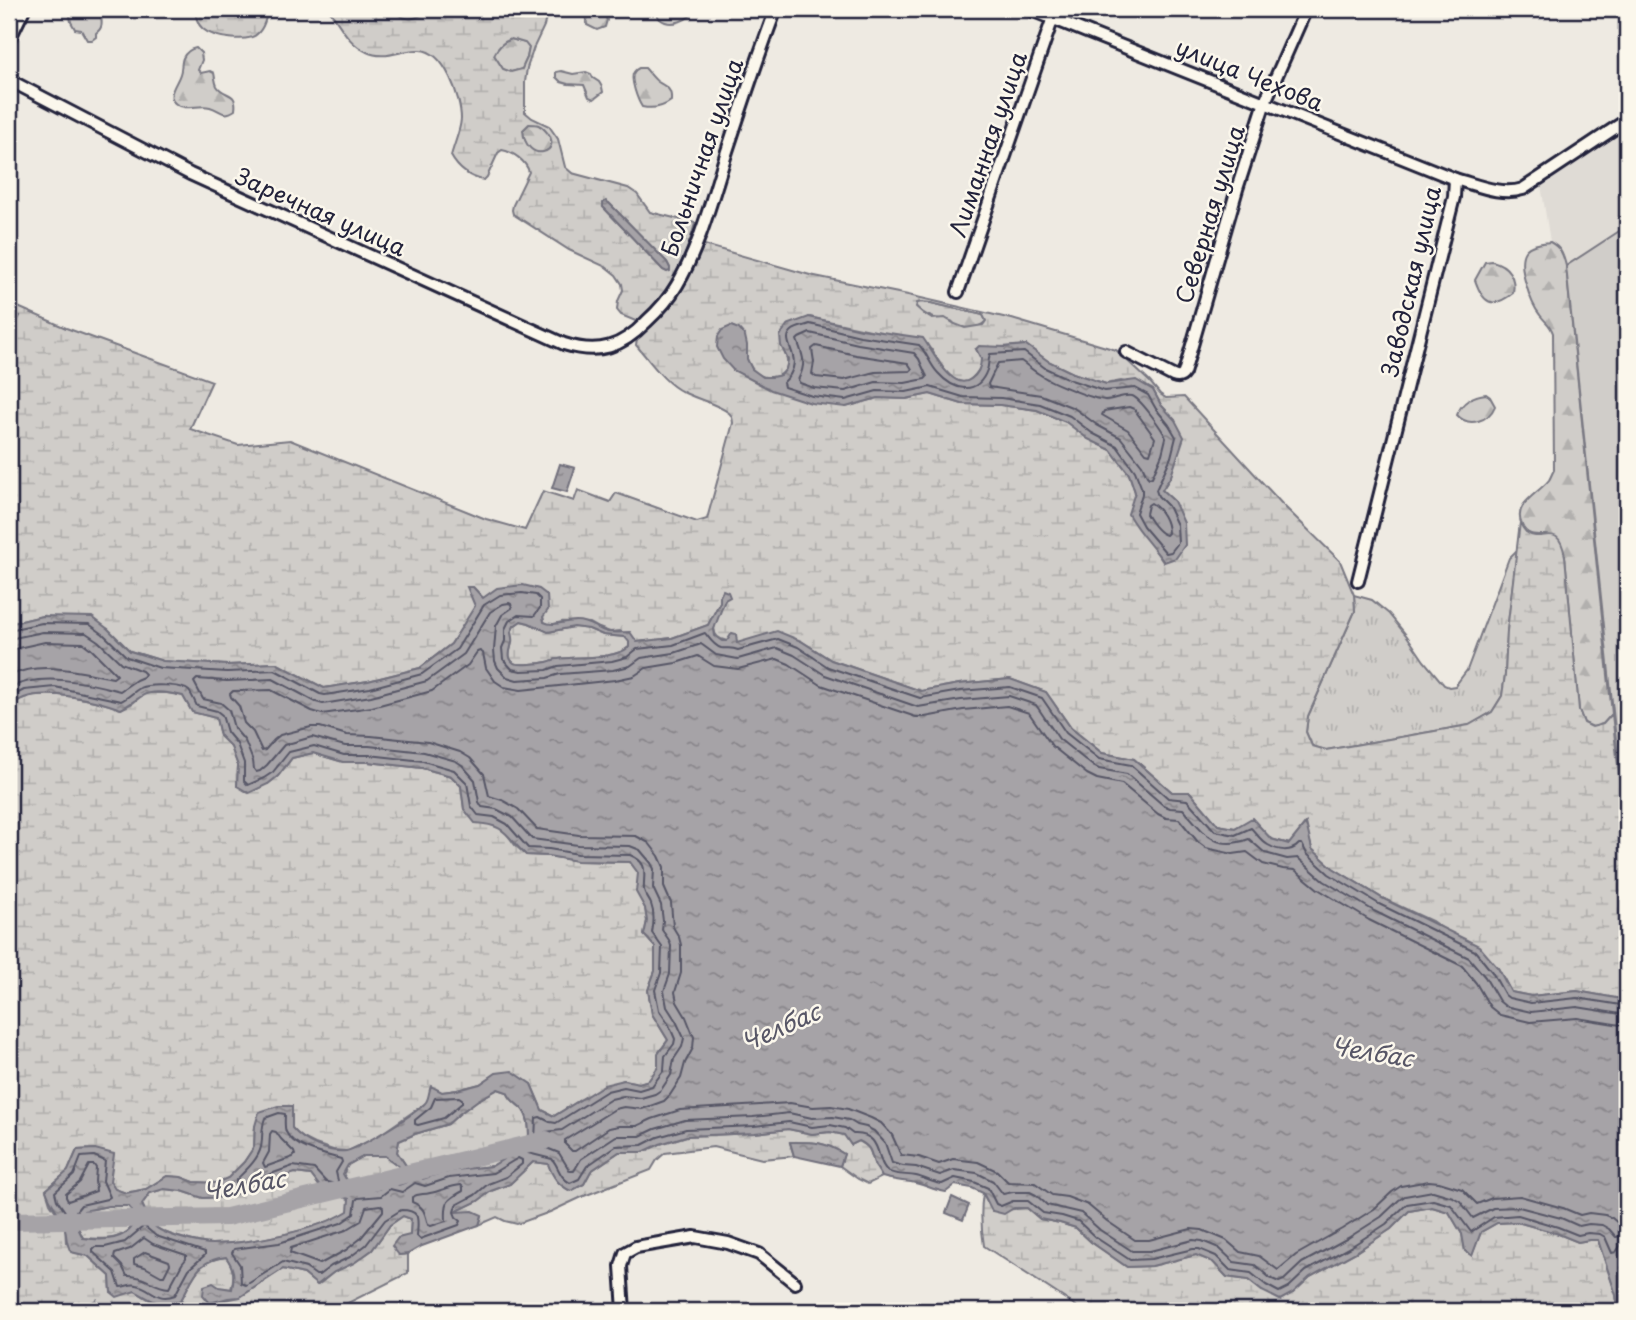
<svg xmlns="http://www.w3.org/2000/svg" width="1636" height="1320" font-family="'Playpen Sans',sans-serif">
<defs>
<pattern id="grass-tufts" width="24" height="20" patternUnits="userSpaceOnUse" patternTransform="scale(1.75)"><rect width="24" height="20" fill="#d0cdc9"/><path d="M3 7l-1-3M5 7V3M7 7l1-3M15 17l-1-3M17 17v-4M19 17l1-3" fill="none" stroke="#b2b0ae"/></pattern>
<pattern id="forest-firs" width="22" height="20" patternUnits="userSpaceOnUse" patternTransform="scale(1.75)"><rect width="22" height="20" fill="#d0cdc9"/><path d="M5 1l3.5 6h-7zM16 11l3.5 6h-7z" fill="#b2b0ae"/></pattern>
<pattern id="wetland-marsh" width="20" height="14" patternUnits="userSpaceOnUse" patternTransform="scale(1.75)"><rect width="20" height="14" fill="#d0cdc9"/><path d="M1 5h8M5 5V1M11 12h8M15 12V8" fill="none" stroke="#b2b0ae"/></pattern>
<pattern id="water-ripples" width="26" height="14" patternUnits="userSpaceOnUse" patternTransform="scale(1.75)"><rect width="26" height="14" fill="#a6a3a7"/><path d="M2 4q2-2 4 0t4 0M15 11q2-2 4 0t4 0" fill="none" stroke="#878489"/></pattern>
</defs>
<rect width="100%" height="100%" fill="#eeeae2"/>
<filter id="ink" filterUnits="userSpaceOnUse"><feTurbulence type="fractalNoise" baseFrequency=".0143" numOctaves="2"/><feDisplacementMap in="SourceGraphic" scale="14" xChannelSelector="R" yChannelSelector="G"/><feConvolveMatrix kernelMatrix="1 2 1 2 8 2 1 2 1" color-interpolation-filters="sRGB"/></filter>
<g filter="url(#ink)">
<path fill="#dfdbd5" d="M1627,127V226L1555,273L1541,185Z"/>
<path fill="url(#grass-tufts)" stroke="#797882" stroke-width="2" d="M1517,550L1507,631L1505,675L1502,696L1492,712L1470,725L1326,750L1312,746L1306,732L1308,716L1355,611L1354,595L1372,600L1389,614L1407,636L1424,661L1444,685L1449,687L1455,686L1467,670L1509,558Z"/>
<g fill="url(#forest-firs)" stroke="#797882" stroke-width="2">
<path d="M75,9H83L86,13L90,14L93,9H105L101,15C102,23 103,28 96,33V37L92,40H87L81,30L75,29L71,22L70,16Z"/>
<path d="M590,9H602L607,20L605,27L597,30L587,25L586,14Z"/>
<path d="M654,9H695C690,20 671,28 660,19C657,16 656,12 654,9Z"/>
<path d="M511,39L525,43L529,48L527,58L522,69L511,72L503,69L494,55C498,46 503,42 511,39Z"/>
<path d="M196,48L201,53L202,60L198,70L201,73L210,71L214,73C215,77 215,82 217,86C224,97 238,91 235,110C223,118 221,110 210,107C199,104 186,111 176,104C165,96 177,84 180,74C182,69 181,62 183,58C186,52 190,49 196,48Z"/>
<path d="M639,68H645C649,72 653,78 658,82C667,87 672,89 671,101C663,107 652,109 642,107C638,101 629,78 634,72C635,70 637,69 639,68Z"/>
<path d="M561,71L573,74L586,72L591,74L593,78L599,82L602,87L603,92L594,99L589,97L584,85L568,84L561,82L556,77V72Z"/>
<path d="M529,124H537C576,147 525,172 523,130Z"/>
<path d="M1550,242C1561,248 1563,254 1566,266L1612,714L1603,724L1593,727L1584,723L1579,710L1565,556L1546,535C1536,535 1526,536 1522,525C1512,504 1538,494 1549,480C1551,477 1552,473 1554,470L1553,333C1550,324 1545,322 1540,315C1531,304 1516,264 1525,251C1530,244 1542,243 1550,242Z"/>
<path d="M1492,261C1508,265 1516,277 1513,293C1492,310 1483,303 1475,280L1485,262Z"/>
<path d="M921,302L931,303L983,315L986,321C979,329 965,330 955,325C954,324 953,321 951,321C950,320 942,319 940,319C930,318 923,314 916,307L917,303Z"/>
<path d="M1486,394L1490,397L1495,406C1489,421 1469,428 1457,415C1461,402 1474,395 1486,394Z"/>
</g>
<g fill="url(#wetland-marsh)" stroke="#797882" stroke-width="2" fill-rule="evenodd">
<path d="M195,9H268C266,18 264,28 257,34C248,43 213,38 203,29C197,24 196,17 195,9Z"/>
<path d="M328,9H394C401,21 415,21 425,12L424,9H548L544,26L534,47L527,68L525,82V112L532,118L549,126L558,139L565,167L572,173L628,188L637,194L650,212L695,223C686,261 666,295 638,322L621,315L617,310L618,301L623,290L622,284L616,275L606,267L569,250L513,214L512,210L513,205L529,172C526,161 513,152 502,150L498,153L487,177L484,180C470,178 458,169 451,156C454,144 460,132 461,119C461,98 445,51 420,50C402,49 385,61 367,52C347,43 341,25 328,9ZM511,39L525,43L529,48L527,58L522,69L511,72L503,69L494,55C498,46 503,42 511,39ZM529,124C537,124 540,124 545,130C567,154 525,165 523,130ZM609,203L667,262L670,268L667,272L663,270L603,207Z"/>
<path d="M701,244L810,275L908,295L1012,319L1116,350L1150,382L1160,394L1166,398L1184,397L1283,505L1340,561L1354,595L1355,611L1308,716L1306,732L1312,746L1326,750L1469,725L1492,712L1502,696L1505,675L1507,631L1520,522C1521,525 1524,530 1526,532C1542,545 1558,519 1565,556L1579,710L1584,723L1592,727L1603,724L1612,714L1627,844V1000L1577,991L1531,996L1511,992L1498,968L1432,921L1382,898L1333,868L1312,849L1305,824L1290,844L1271,839L1252,819L1235,828L1218,825L1190,792H1172L1134,759L1102,753L1071,728L1046,692L1010,679L959,684L921,691L831,660L801,641L737,643L730,638L727,641C703,636 719,615 725,600L720,602L708,625L672,638L637,642L620,631L610,632L599,628L590,623L562,622L550,625L544,622L543,616L483,598L473,587H468L476,606L451,644L420,668L368,681L324,688L276,663L227,665L163,661L130,651L108,629L42,616L9,624V338L20,316L9,310V303L66,328L212,381L190,429L238,445L290,440L486,519L525,530L543,491L574,501L578,490L610,502L616,493L697,522L707,519L733,423C732,418 733,416 729,413C718,404 696,399 683,392C664,383 650,361 636,345L637,338L655,320L685,282L693,265ZM921,302L931,303L983,315L986,321L983,325L965,328L955,324L945,318L932,319L924,314L916,307L917,303ZM809,317L889,334L932,350C938,360 948,380 962,382C971,383 983,368 981,359C981,355 978,352 976,349L1026,345L1048,361L1073,373L1106,384L1121,381L1153,390L1161,405L1175,420L1171,476L1162,490L1174,501L1163,562L1153,547L1129,474L1111,450L1088,439L1066,422L1037,410L1000,405L962,404L930,394L906,399L878,398L846,407L733,370L731,326C756,335 739,354 752,369C765,385 796,377 785,353Z"/>
<path d="M521,621L529,623L549,632L573,627L589,629L603,635L625,637L630,642L629,647C614,660 578,656 558,659C554,659 552,661 547,662C542,663 519,666 514,663C506,658 511,649 512,642C512,639 511,635 511,632L514,626Z"/>
<path d="M145,693H167L183,696L192,712L216,718L220,736L231,747L238,766L237,786L268,784L278,776L292,758L313,753L343,762H368L422,768L451,776L461,786L464,809L504,830L515,845L526,855L548,856L577,861L630,862L639,873L637,892L645,908L647,921L644,935L655,947V971L648,990L652,1014L668,1040L658,1053V1067L649,1080L639,1083L623,1080L579,1101L554,1116L542,1110L531,1084L497,1073L480,1084L457,1090L442,1092L375,1138L348,1151L333,1150L315,1144L299,1136L292,1128L255,1126L254,1147L244,1162L228,1178L216,1183L194,1182L181,1177L167,1176L146,1189L126,1193L114,1189L95,1149L77,1150L68,1171L46,1190L50,1203L65,1225L66,1243L88,1256L110,1276L111,1292L135,1291L153,1302L170,1304L181,1300C194,1277 196,1260 226,1257C234,1268 235,1276 231,1289L219,1288L210,1303L240,1297L283,1269L304,1274L318,1285L334,1272L354,1263L372,1250L390,1225L403,1216L411,1219L410,1235L399,1255L408,1254V1273L332,1311H91L96,1300L76,1311H9V705C14,703 19,700 24,698C48,689 97,700 121,709L133,703Z"/>
<path d="M498,1089L507,1092C511,1100 513,1101 519,1106C529,1114 529,1127 529,1139L518,1150L492,1166L447,1171L423,1179L407,1167L397,1152L399,1141L415,1134L448,1124L459,1114L478,1100Z"/>
<path d="M788,1129L812,1134L830,1132L845,1135L851,1145L859,1141C873,1148 870,1153 875,1166C876,1167 881,1175 882,1177L868,1184L858,1179L840,1166L844,1154C824,1141 814,1142 790,1143L794,1156L762,1159L713,1147L665,1153L657,1160L651,1170L584,1196L550,1212L517,1224L505,1221L497,1217L479,1225L482,1216L452,1213L478,1201L491,1191L510,1184L533,1162L548,1164C553,1177 558,1185 571,1191L584,1184L591,1171L619,1152H643L660,1144L687,1136L755,1133Z"/>
<path d="M364,1156H385L404,1170L407,1182C398,1186 370,1193 360,1191C352,1189 347,1180 343,1174L348,1165Z"/>
<path d="M294,1173L311,1175L321,1188L349,1199V1211C316,1231 251,1243 212,1244C202,1244 169,1235 160,1230C150,1225 146,1213 142,1204L150,1193L164,1189L182,1191L203,1198L226,1197Z"/>
<path d="M983,1193L992,1211L1027,1208L1040,1219L1060,1223L1076,1228L1091,1242L1127,1267L1152,1266L1196,1255L1213,1262L1227,1277L1248,1280L1262,1291L1293,1293L1310,1277L1356,1252L1391,1229L1409,1211L1432,1207L1449,1212L1462,1234L1465,1251L1472,1255L1481,1232L1497,1223L1517,1222L1556,1233L1578,1242L1589,1240H1598L1616,1295L1618,1311H1080L1076,1306L984,1246C981,1228 980,1212 983,1193Z"/>
<path d="M108,1206H128L137,1216C131,1241 104,1240 83,1238L76,1224L84,1211Z"/>
</g>
<path fill="#d0cdc9" stroke="#797882" stroke-width="2" d="M1627,226V844L1566,266Z"/>
<g fill="url(#water-ripples)" stroke="#716f7c" stroke-width="2" fill-rule="evenodd">
<path d="M606,201L609,203L667,262L670,268V271L667,272L663,270L606,210L603,207V203Z"/>
<path d="M809,317L861,329L923,338C932,350 952,393 971,379C978,374 981,367 981,359L976,349L979,346L1005,347L1026,345L1048,361L1073,373L1106,384L1136,380L1153,390L1161,405L1175,420L1184,437L1171,476L1162,490L1174,501L1184,523L1185,545L1176,558L1164,562C1152,546 1138,532 1128,514L1135,492L1129,474L1111,450L1088,439L1066,422L1037,410L1000,405L962,404L930,394L906,399L878,398L846,407L811,403L771,390L733,370L723,359L717,347L718,336L722,330L731,326L739,329L745,336L747,345V359L752,369L763,377H772L781,375L786,369L788,360L781,346L780,336L787,325Z"/>
<path d="M560,464L575,468L567,492L552,488Z"/>
<path d="M523,585L539,589L547,595L548,610L543,617L544,622C554,627 565,621 576,621C589,621 596,629 608,632C615,633 623,632 630,632L637,642L672,638L708,625L720,602V596L723,590L728,592L730,597L725,600L714,629L715,636L722,641H727L732,633L736,634L737,643L777,631L801,641L831,660L921,691L959,684L1010,679L1046,692L1071,728L1102,753L1134,759L1172,792H1190L1218,825L1235,828L1252,818L1271,839L1289,844L1306,823L1312,849L1333,868L1382,898L1479,946L1498,968L1511,992L1531,996L1577,991L1627,1000V1247L1622,1255L1627,1291V1311H1618L1616,1295L1598,1240H1589L1578,1242L1556,1233L1517,1222L1497,1223L1481,1232L1472,1256L1465,1251L1462,1234L1449,1212L1432,1207L1409,1211L1391,1229L1356,1252L1310,1277L1293,1293L1280,1300L1262,1291L1248,1280L1227,1277L1213,1262L1196,1255L1152,1266L1127,1267L1091,1242L1076,1228L1060,1223L1040,1219L1027,1208H1014L1004,1214L992,1211L983,1193L972,1188L955,1185L946,1192C933,1190 923,1184 911,1182C901,1181 892,1180 882,1177C881,1175 876,1167 875,1166C870,1153 873,1148 859,1141L851,1145L844,1135L830,1132L812,1134L788,1129L755,1133L686,1136L660,1144L643,1152H619L591,1171L584,1184L571,1191C558,1185 553,1177 548,1164L533,1162L510,1184L491,1191L478,1201L455,1212L473,1211L482,1215L479,1225L422,1246L408,1254L399,1255L392,1246L398,1238L410,1235L411,1219L403,1216L390,1225L372,1250L354,1263L334,1272L317,1285L304,1274L283,1269L240,1297L228,1298L210,1303L203,1295L204,1286L213,1283L219,1287L232,1289C235,1276 234,1268 226,1257C196,1260 194,1278 181,1300C161,1308 152,1301 135,1291L117,1297L111,1292L110,1276L88,1256L71,1252C64,1240 68,1233 63,1223C58,1211 50,1203 46,1190L68,1171L77,1150L95,1149L114,1154L110,1181L115,1189L126,1193L146,1189L167,1176L181,1177L194,1182L216,1183L228,1178L244,1162L254,1147L255,1126L259,1112L278,1106H292V1128C304,1142 328,1153 346,1151C358,1149 419,1112 426,1102C429,1098 429,1090 431,1086L442,1092L457,1090L480,1084L496,1073L512,1071L531,1084L542,1110L554,1116L604,1085L624,1080L639,1083L649,1080L658,1067V1054L668,1040L652,1014L648,990L655,971V947L644,935L647,921L645,908L636,892L638,873L630,862L577,861L548,856L526,855C505,835 507,825 475,823L464,809L461,786L451,776L422,768L368,762H343L313,753L292,758L278,776L268,784L249,793L237,786L238,766L231,747L220,736L216,718L192,712L183,696C171,693 152,689 142,696C135,700 129,705 121,709C97,700 48,689 24,698C19,700 14,703 9,705V624L42,616L92,617L108,629L130,651L163,661L227,665L276,663L324,688L368,681L420,668L451,644L475,606L467,587H473L483,598L497,588ZM521,621L529,623L548,632L574,627L589,629L603,635L625,637L629,642V647C614,660 578,656 558,659C554,659 552,661 547,662C542,663 519,666 514,663C506,657 511,649 512,642C513,639 511,635 511,632L514,626ZM498,1089L507,1092C511,1100 513,1101 519,1106C529,1114 529,1127 529,1139L518,1150L492,1166L447,1171L423,1179L407,1167L397,1152L399,1141L415,1134L448,1124L459,1114L478,1100ZM364,1156H385L404,1170L407,1182L399,1185L389,1181L379,1189L360,1191L349,1184L343,1174L348,1165ZM295,1173L311,1175L321,1188L349,1199L348,1211C316,1231 251,1243 212,1244C200,1244 171,1236 160,1230C150,1225 146,1214 142,1204L150,1193L164,1189L182,1191L203,1198L226,1197ZM108,1206H128L137,1216C131,1241 103,1241 83,1238L76,1224L84,1211Z"/>
<path d="M790,1142C813,1142 824,1141 844,1154L840,1166L794,1156Z"/>
<path d="M952,1197L969,1205L963,1220L946,1213Z"/>
</g>
<g fill="none" stroke-linecap="round" stroke-linejoin="round">
<g stroke="#575666" stroke-width="2">
<path d="M810,324L860,336L919,345C927,353 930,365 938,373C953,390 977,397 987,370C989,365 988,359 990,354L1024,352L1045,368L1071,380L1104,391L1135,388L1148,395L1156,409L1169,425L1176,437L1171,457L1156,490L1158,496L1168,506L1177,525L1178,543L1171,552L1166,553L1143,526L1136,513L1142,494V489L1135,471L1117,446L1092,433L1070,416L1040,404L1001,398L963,397L930,387L906,392L877,391L845,400L812,396L784,387L783,383C810,357 776,343 793,330C797,327 805,326 810,324Z"/>
<path d="M810,333L858,344L914,353L919,359L927,377L925,379L905,383L876,382L845,391L814,388L800,383L798,380C807,363 803,356 797,340L799,338Z"/>
<path d="M816,346L856,355L908,363L912,369L910,371L875,372L844,380L816,377L812,374L814,362L812,349Z"/>
<path d="M1021,361C1027,365 1032,370 1039,374C1050,382 1092,399 1105,400C1114,400 1123,394 1132,396C1140,398 1163,430 1166,438L1162,454L1152,477L1149,478L1147,476L1142,465L1121,438L1097,425L1074,408L1041,395L989,387L988,384L998,363Z"/>
<path d="M1129,407L1134,409L1155,438L1150,454L1146,453L1128,430L1102,415L1104,411Z"/>
<path d="M1151,503C1161,509 1168,521 1168,533L1166,535C1158,533 1150,521 1146,514L1148,505Z"/>
<path d="M9,630L42,623L89,624L103,634L127,657L160,668L227,672L275,670L320,694L325,695L370,688L422,674L457,649L484,605L500,595L522,593L536,595L540,599V608L534,616L518,615L509,621L505,629V641L502,648L503,659L512,669L521,671L547,670L558,666L612,661L627,657L637,649L673,645L705,633C709,638 714,646 721,648C728,649 731,647 738,650L778,639L798,647L828,667L920,698L960,691L1010,687L1042,698L1066,733L1099,759L1131,765L1168,798L1187,800L1215,831L1235,835L1251,828C1256,833 1261,841 1268,845C1278,851 1291,853 1299,844H1302L1307,854L1329,874L1379,904L1475,951L1492,972L1505,995L1509,998L1531,1003L1577,998L1627,1006"/>
<path d="M9,639L43,632L86,633L98,641L121,663L142,671L145,674L143,677L136,680L120,691C87,682 40,672 9,688"/>
<path d="M9,650L45,642L83,643L91,649L117,675L113,678C80,672 41,660 9,676"/>
<path d="M9,698L24,690L55,687L121,701C128,698 133,692 140,688C148,684 182,684 189,691C192,695 195,702 197,706L217,711L222,715L227,732L237,744L244,763V781L248,785L264,778L273,772L289,752L314,746L344,755H369L423,761L454,770L467,783L471,806L478,815L494,817L507,824L528,848L549,849L578,854L630,855C650,863 643,874 644,889C644,894 649,899 651,904C655,914 654,923 652,933L662,947L661,973L655,990L659,1010L669,1025L675,1039L674,1044L665,1056L664,1070L652,1086L639,1090L624,1087L607,1091L556,1123L550,1122L540,1117L536,1118L535,1140L528,1150V1153L552,1159C559,1167 559,1177 570,1183L579,1179L587,1166L616,1146L642,1145L658,1137L686,1129L754,1126L789,1122L812,1127L830,1125L845,1128L853,1134C884,1132 875,1163 888,1171C897,1176 907,1174 916,1176C925,1178 933,1183 942,1184L955,1178L974,1182L988,1188L996,1204L1001,1206L1013,1201H1028L1043,1213L1062,1216L1078,1221L1095,1237L1130,1260L1151,1259L1193,1249H1199L1216,1256L1230,1270L1251,1273L1266,1285L1279,1292L1289,1287L1306,1271L1352,1246L1386,1224L1407,1204L1433,1200L1451,1205L1471,1232L1494,1217L1518,1215L1558,1227L1578,1235L1588,1233L1600,1234L1605,1237L1612,1253L1616,1252L1621,1245L1627,1244"/>
<path d="M1627,1015L1577,1007L1531,1012L1505,1006L1499,1001L1485,977L1469,958L1374,911L1324,881L1298,858L1287,859L1265,853L1249,839C1214,852 1204,832 1183,809L1170,808L1163,805L1127,774L1099,769L1093,766L1059,739L1036,705L1009,696L961,700L918,707L825,675L794,655L777,648L738,659L716,655L701,644L674,653L641,658L630,666L613,670L560,674L547,678L517,680L507,677L498,668L495,661L494,650L496,626L502,615L512,608L511,604L509,603L503,604L490,612L464,654L427,681L371,696L323,704L316,702L273,679L227,681L197,679L194,682L203,699L221,703L229,710L234,728L245,741L253,761L254,769L256,772L260,771L267,765L284,745L312,737L345,746H369L424,752L456,761L462,765L475,780L479,802L482,807L496,809L512,817L532,839L578,845L630,846L640,850L651,863L654,869L653,888L661,905L663,921L662,930L669,940L671,946L670,974L664,991L667,1007L676,1021L684,1038L682,1047L674,1059L671,1075L661,1090L655,1094L641,1098L624,1096L611,1099L562,1130L545,1132L544,1147L559,1153L570,1171H574L581,1159L616,1136H640L655,1129L685,1120L753,1117L789,1113L812,1118L833,1117L849,1120L857,1125L866,1127L874,1131L885,1143L892,1163L903,1166L916,1167L940,1175L954,1170L977,1173L993,1181L1003,1194L1013,1192H1030L1036,1195L1047,1205L1081,1213L1100,1230L1132,1251H1150L1193,1240L1202,1241L1219,1248L1234,1262L1255,1265L1270,1278L1279,1282L1284,1280L1302,1263L1348,1238L1381,1217L1399,1200L1405,1196L1433,1191L1453,1197L1460,1201L1473,1218L1493,1208L1519,1207L1561,1218L1579,1226L1589,1224L1602,1225L1609,1229L1616,1237L1627,1235"/>
<path d="M1627,1026L1577,1018L1530,1022L1500,1015L1490,1007L1476,983L1462,966L1369,920L1318,889L1295,870L1283,869L1263,864L1247,852L1233,854L1206,848L1198,842L1179,819L1166,818L1158,814L1122,784L1097,779L1087,774L1052,746L1029,713L1007,706L963,710L925,717H916L821,685L789,664L777,659L738,669L714,666L698,656L676,663L646,668L634,676L615,680L521,690L504,687L495,681L486,668L483,653L480,651L477,652L468,665L432,691L372,707L322,714L312,711L271,690L233,691L230,694L231,697L239,706L244,723L253,732L262,751L265,750L274,740L280,735L311,727H320L347,735L371,736L428,742L460,752L470,758L484,774L489,796L502,800L518,809L537,829L579,835L636,836L649,843L659,856L664,867V887L671,903L673,927L679,937L681,945V973L675,992L677,1002L686,1017L694,1037L693,1048L685,1063L681,1078L670,1095L664,1101L642,1109L624,1107L615,1109L565,1140V1144L572,1151H575L609,1128L619,1126H637L652,1119L680,1110L790,1103L813,1107L831,1106L848,1109L871,1118L881,1123L892,1135L901,1155L919,1157L939,1164L953,1159L978,1162L997,1171L1008,1182L1035,1183L1052,1195L1067,1197L1088,1205L1107,1221L1135,1240H1149L1191,1229L1202,1230L1226,1240L1240,1252L1259,1256L1278,1270L1296,1255L1342,1229L1374,1209L1392,1192L1401,1186L1429,1181L1439,1182L1462,1189L1477,1204L1492,1198L1520,1196L1563,1208L1580,1215L1589,1213L1605,1215L1612,1218L1620,1225H1627"/>
<path d="M459,1097L462,1099V1103L444,1118L418,1125L415,1124V1120L431,1107L435,1098Z"/>
<path d="M279,1113L285,1114C285,1119 284,1127 286,1132C293,1148 326,1155 341,1159L342,1162L336,1172L338,1181L337,1184L326,1182L314,1169L293,1166L240,1185L236,1184V1180C245,1171 258,1160 261,1147C263,1138 261,1128 265,1118Z"/>
<path d="M272,1131L276,1132L281,1139L294,1152L295,1155L293,1157L265,1167L263,1163L269,1152L270,1134Z"/>
<path d="M94,1156L105,1161L103,1181L110,1197L107,1199L81,1205L72,1216L69,1217L57,1200L55,1192L74,1175L81,1157Z"/>
<path d="M518,1158L522,1160V1164L506,1177L488,1184L475,1195L456,1205L454,1212L456,1217L461,1221L459,1225L420,1239L417,1236C418,1219 421,1210 401,1210L385,1220L366,1245L350,1257L331,1266L319,1275H316L306,1268L283,1262L246,1285L241,1283L240,1265L232,1253L234,1249L279,1243L341,1223L354,1214L356,1200L358,1198L381,1196L390,1189L402,1192L415,1183L425,1186L449,1178L493,1173Z"/>
<path d="M89,1165H94L96,1168L95,1181L96,1191L68,1201L66,1197V1194L80,1182Z"/>
<path d="M461,1185L463,1187V1191C446,1200 445,1202 446,1221L431,1226L428,1225C425,1214 425,1207 412,1202V1197C419,1193 423,1195 430,1193C441,1191 450,1186 461,1185Z"/>
<path d="M380,1205L383,1207V1211L360,1239L346,1250L320,1264L290,1253L291,1248L346,1230L361,1221L366,1207Z"/>
<path d="M144,1226L156,1236L205,1252V1255L189,1269L175,1295C156,1302 152,1288 137,1285C132,1283 125,1287 120,1287L115,1272L93,1252V1249L95,1247H105L125,1242Z"/>
<path d="M144,1238L153,1244L186,1255V1259L182,1264L169,1288C153,1287 145,1275 127,1276L122,1266L114,1258L115,1254L130,1249Z"/>
<path d="M145,1252L169,1261L170,1264L164,1276H161L145,1267L134,1264V1259Z"/>
</g>
<path stroke="#a6a3a7" stroke-width="18" d="M9,1221L227,1217L546,1140"/>
<g stroke="#22223b" stroke-width="16">
<g id="minor">
<path d="M1029,9L1455,179C1477,185 1501,196 1523,189L1627,120"/>
<path d="M9,40L24,9"/>
<path d="M9,80L190,174L564,344C599,355 622,347 646,322C658,311 669,299 677,285C701,245 714,190 729,145C744,99 759,54 776,9"/>
<path d="M958,292L1056,9"/>
<path d="M1126,352L1173,376C1178,378 1181,378 1184,373L1237,189L1265,102L1306,9"/>
<path d="M1358,581L1454,197L1455,179"/>
<path d="M624,1311L621,1266L625,1253L636,1247L695,1237L728,1243L759,1254L795,1283"/>
</g>
</g>
<use href="#minor" stroke="#fbf7ec" stroke-width="10"/>
</g>
</g>
<g text-anchor="middle" dominant-baseline="central" stroke-width="5" stroke-linejoin="round" paint-order="stroke">
<g font-size="23" fill="#22223b" stroke="#fbf7ec">
<text transform="translate(1250 74) rotate(22)">улица Чехова</text>
<text transform="translate(987 144) rotate(-71)">Лиманная улица</text>
<text transform="translate(701 157) rotate(-71)">Больничная улица</text>
<text transform="translate(321 211) rotate(24)">Заречная улица</text>
<text transform="translate(1209 214) rotate(-73)">Северная улица</text>
<text transform="translate(1410 281) rotate(-77)">Заводская улица</text>
</g>
<g font-size="24" font-style="italic" fill="#575666" stroke="#fbf7ec">
<text transform="translate(780 1026) rotate(-24)">Челбас</text>
<text transform="translate(1372 1051) rotate(9)">Челбас</text>
<text transform="translate(244 1184) rotate(-10)">Челбас</text>
</g>
</g>
<rect width="1636" height="1320" fill="none" stroke="#fbf7ec" stroke-width="35"/>
<rect x="18" y="18" width="1601" height="1285" fill="none" stroke="#22223b" stroke-width="2.5" filter="url(#ink)"/>
</svg>
